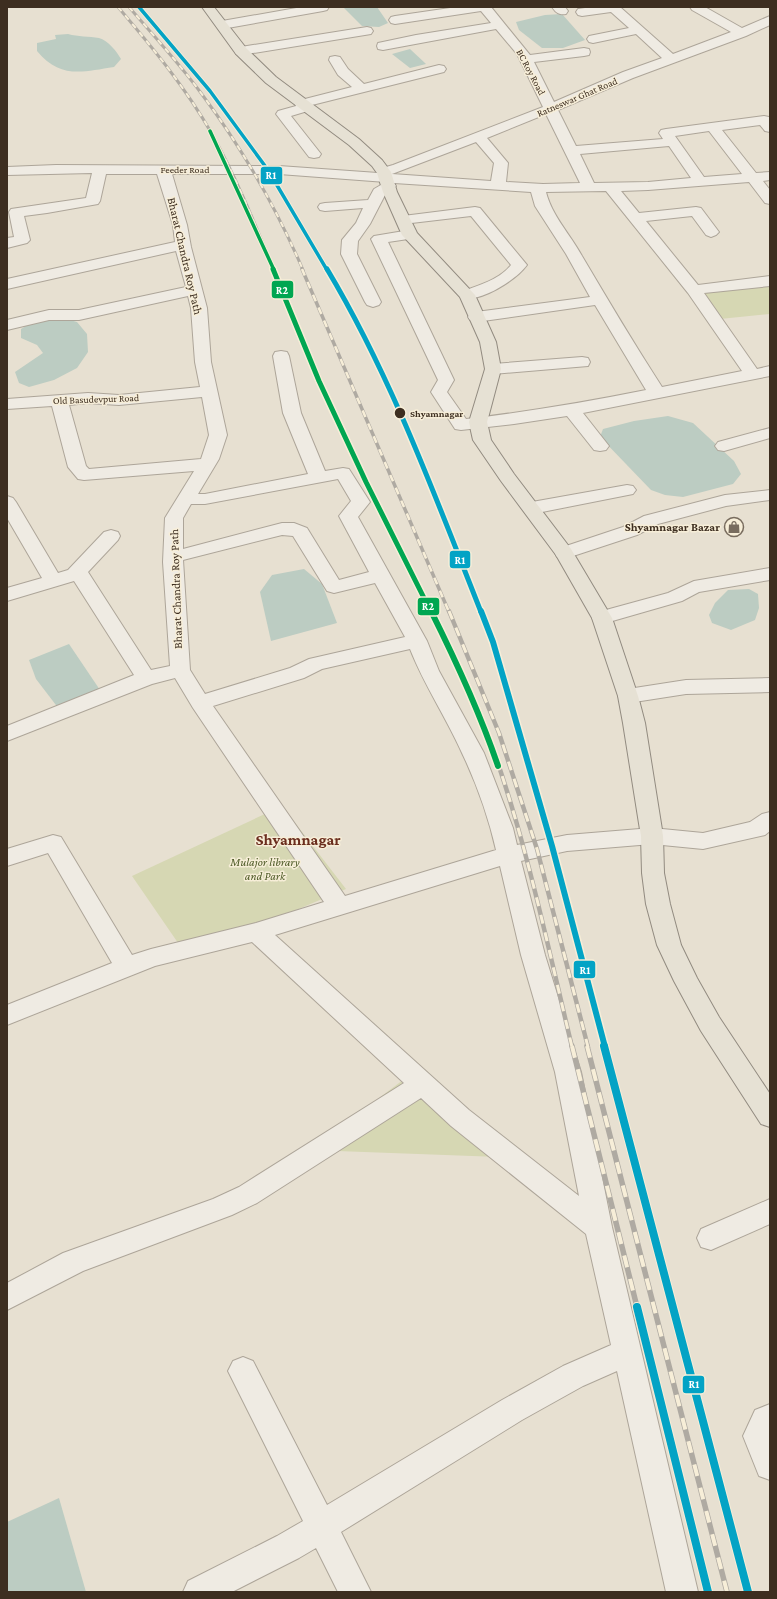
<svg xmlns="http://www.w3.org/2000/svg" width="777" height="1599" font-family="'Crimson Pro',serif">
<rect width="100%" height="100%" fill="#e7e0d1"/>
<g fill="#d6d7b3">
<path d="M770,284V314L720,319L703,293Z"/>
<path d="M282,806L346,889L187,956L132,876Z"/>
<path d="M407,1077L499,1157L310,1150Z"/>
</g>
<g fill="#bcccc2">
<path d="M343,7H377L388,23L379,27L362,26Z"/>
<path d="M562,14L585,40L563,48H542L519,30L516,22L545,15Z"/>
<path d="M68,34C78,37 89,36 99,38C108,40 117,52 121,59L114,67C82,72 60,79 37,51V43L56,39L55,35Z"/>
<path d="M410,49L426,64L410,68L392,54Z"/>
<path d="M60,317L77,322L87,334L88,352L77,368L54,380L29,387L19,383L15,372L43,353L37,345L21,338V329L29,324Z"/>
<path d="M668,416L693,423L734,461L741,474L733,484L683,497L665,495L651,490L600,437L603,429L634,421Z"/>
<path d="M304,569L322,584L337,623L271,641L260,592L272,575Z"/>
<path d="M749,589L758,594L759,608L755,620L731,630L712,623L709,615L715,603L728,590Z"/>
<path d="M69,644L100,690L59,709L36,679L29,660Z"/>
<path d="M59,1498L86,1592H7V1522Z"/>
</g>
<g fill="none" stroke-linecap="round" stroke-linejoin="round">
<g stroke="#ada599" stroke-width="2">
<g id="minor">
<path d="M302,7H329L327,10L323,11L222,29L218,28L216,25L218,22L222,21Z"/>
<path d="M457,7H491L530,55L584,48L589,49L590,52L589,55L584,56L534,62L554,102L623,72L662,58L636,34L593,43L589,42L587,39L589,36L629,28L611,12L582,16L578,15L576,12L578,9L592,7H620L673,54L731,32L692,10L690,7H705L742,28L770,16V25L746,36L633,78L558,110L576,146L663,139L659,133L661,130L666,129L764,116L769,117L770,132L765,131L760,125L722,130L756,173L770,172V180L763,181L770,190V204L765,203L749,182L648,190L621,191L639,213L696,207L701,208L719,232L716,235L711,237L706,235L692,216L646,221L698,285L770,276V286L704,293L757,369L770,366V376L583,413L609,446L606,450L600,451L594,450L567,416L514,424L461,430L455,429L431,392L438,380L371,239L374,236L410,230L415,232L418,235L415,238L388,242L454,380L447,392L466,419C527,412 586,402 646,390L595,305L476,322L470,320L468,317L470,314L476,312L590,297L566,254L535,206L531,192L394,183L396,186L385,195L370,224L358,241L357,254L381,302L379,305L373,307L367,305L365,302L341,254L342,240L356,223L363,208L325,211L320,210L318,207L320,204L325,203L368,200L374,189L386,182L279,174H172L187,225L191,247L207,308L211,362L227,435L219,459L198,494H205L308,474L283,413L273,356L275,352L281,351L287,352L289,356L301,413L325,471L343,468L349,469L370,502L358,517L427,641L439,671L484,753L513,828L517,845L567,835L652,828L703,833L750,822L762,814L770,812V831L765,835L703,849L652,844L567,851L521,861L545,955L581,1072L612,1227L698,1592H666L617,1371L583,1386L522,1420L341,1532L371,1592H338L316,1548L299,1558L232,1592H183L188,1581L277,1536L303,1521L228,1371L233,1361L243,1357L253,1361L327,1505L502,1400L563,1366L611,1345L586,1234L451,1126L421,1098L257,1203L232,1215L83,1271L7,1310V1283L63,1253L213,1199L239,1187L404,1083L252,942L155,966L7,1025V1005L112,963L48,853L7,866V849L53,835L61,837L132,955L151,949L256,923L324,902L193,708L175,678L152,684L7,741V726L134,675L74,581L7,601V588L42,578L7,518V496L13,498L16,502L58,573L68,570L104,532L111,530L118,532L120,536L118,540L88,572L151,670L170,666L163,562L165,518L194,471L84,480L78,479L68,467L52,406L7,409V399L88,393L119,395L200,387L195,362L191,308L188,296L79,320H49L7,330V320L49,310H79L186,287L176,251L7,289V279L175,242L173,225L157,174H106L100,201L98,204L47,213L24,216L30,240L27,243L7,248V238L14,237L9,212L11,209L86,198L92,173L7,175V167L56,165L279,166L378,173L379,169L393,165L543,107L517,54L496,29L383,50L378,49L377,46L378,43L416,35L491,23L481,11L395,24L391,23L389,20L391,17L395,16ZM546,114L580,183L543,184L506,182L508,163L487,138ZM709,131L742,174L704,177L675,136ZM476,142L494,163L491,181L392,174ZM669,146L691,178L648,182L594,183L580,154ZM606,191L688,293L742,371L662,387C634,344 608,300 582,256C570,234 552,216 546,192ZM202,397L209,435L201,459L89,469L86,466L69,405L88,403L119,405ZM338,479L351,501L339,516L369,572L339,580L307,528L294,523H282L183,549V518L191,504H205ZM282,535L293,536L327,591L334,593L375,583L405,637L309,659L290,668L205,694L190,670L183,560ZM410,649C424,685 446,717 462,753C476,782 489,819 496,850L345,896L213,706L304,678L322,669ZM500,866L521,955L555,1072L579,1196L469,1110L275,935Z"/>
<path d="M552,7H565L568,11L566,14C559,15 556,13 552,7Z"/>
<path d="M367,27L371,28L373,31L371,34L241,55L236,54L235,51L236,48L241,47Z"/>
<path d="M335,56L340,57L348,69L364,84L439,65L444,66L446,69L444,72L312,105L313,107L311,110L291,116L321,154L319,157L314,158L309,157L276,114L278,111L296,106L295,104L297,101L352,87L338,75L329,60L330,57Z"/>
<path d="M475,207L480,208L527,265C516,280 480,303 461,298L459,295L461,292C479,285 499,280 511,265L471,216L403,224L398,223L396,220L398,217L403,216Z"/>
<path d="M582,357L588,358L590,362L588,366L493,374L487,373L485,369L487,365L493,364Z"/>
<path d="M770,428V438L724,451L718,450L715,446L718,442Z"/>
<path d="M627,485L633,486L636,490L633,494L532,514L525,512L523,508L525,504L532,502Z"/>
<path d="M770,490V500L726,506L658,524L637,535L564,559L557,557L555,553L557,549L623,527L644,516L725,495Z"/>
<path d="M770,568V580L699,592L682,601L602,624L595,623L592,618L595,613L668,593L694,581Z"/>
<path d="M770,678V692L686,694L628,703L621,701L618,696L621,691L628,689L686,680Z"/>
<path d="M770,1199V1224L711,1250L701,1247L697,1238L701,1229Z"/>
<path d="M770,1404V1480L759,1476L743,1436L755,1410Z"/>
</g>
</g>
<g stroke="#928b80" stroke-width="2">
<path id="major" d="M202,7H214L246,48L276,77L359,139L382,160L391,172L397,192L417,233L475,295L496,342L501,369L487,422L491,440L514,474L571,549L612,618L638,696L645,723L663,836L664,873L670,904L681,945L697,978L719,1017L770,1094V1127L761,1124L701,1031L674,981L657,945L646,904L642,873L641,836L623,723L618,696L592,618L556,555L501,481L473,440L469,422L485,369L480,342L460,297L402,235L383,192L377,173L372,166L349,145L266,83L236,54Z"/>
</g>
<use href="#minor" fill="#efebe3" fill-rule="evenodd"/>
<use href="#major" fill="#e6e1d4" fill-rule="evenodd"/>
<g stroke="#afaaa2" stroke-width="3">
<g id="rail-far3">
<path d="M118,7C152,47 186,88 212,134C236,177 255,224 274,270"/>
<path d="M129,7C153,35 179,63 201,93C242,148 276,207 303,270"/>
</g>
</g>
<g stroke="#afaaa2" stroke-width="3.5">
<g id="rail-far2">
<path d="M273,269L350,448L432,612"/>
<path d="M302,269L449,612"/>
</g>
</g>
<g stroke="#afaaa2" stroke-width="4.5">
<g id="rail-far1">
<path d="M431,611C454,656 475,702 493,749C527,845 548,947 572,1047"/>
<path d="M449,611L499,733L537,849L588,1047"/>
</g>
</g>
<g stroke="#afaaa2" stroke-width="5.5">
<g id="rail">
<path d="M572,1046L708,1592"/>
<path d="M587,1046L727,1592"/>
</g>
</g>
<use href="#rail-far3" stroke="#f7eed8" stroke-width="2" stroke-dasharray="5.5" stroke-linecap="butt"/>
<use href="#rail-far2" stroke="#f7eed8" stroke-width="2.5" stroke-dasharray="7" stroke-linecap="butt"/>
<use href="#rail-far1" stroke="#f7eed8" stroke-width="3" stroke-dasharray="9" stroke-linecap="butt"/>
<use href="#rail" stroke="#f7eed8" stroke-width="4" stroke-dasharray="12" stroke-linecap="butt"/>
<g stroke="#f7eed8" stroke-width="5.5">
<path id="rail-1-far3" d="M139,7L210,91L268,170L327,270"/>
</g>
<g stroke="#f7eed8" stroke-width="8">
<path id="rail-1-far2" d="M327,269C391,376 435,496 481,612"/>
</g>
<g stroke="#f7eed8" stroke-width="9">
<path id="rail-1-far1" d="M481,611L493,642L552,846L605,1047"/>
</g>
<g stroke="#f7eed8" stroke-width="10">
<g id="rail-1">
<path d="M604,1046L748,1592"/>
<path d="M637,1307L708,1592"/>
</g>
</g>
<g stroke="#f7eed8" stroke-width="5.5">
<path id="rail-2-far2" d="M210,131L274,270"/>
</g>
<g stroke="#f7eed8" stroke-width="8">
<path id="rail-2-far1" d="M273,269L319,381L366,482L431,612"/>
</g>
<g stroke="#f7eed8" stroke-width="9">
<path id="rail-2" d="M431,611C456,661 480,713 498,766"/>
</g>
<use href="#rail-1-far3" stroke="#03a3c5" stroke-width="3.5"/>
<use href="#rail-1-far2" stroke="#03a3c5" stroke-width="5"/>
<use href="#rail-1-far1" stroke="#03a3c5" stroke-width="6"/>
<use href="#rail-1" stroke="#03a3c5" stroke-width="8"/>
<use href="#rail-2-far2" stroke="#00a651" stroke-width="3.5"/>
<use href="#rail-2-far1" stroke="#00a651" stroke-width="5"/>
<use href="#rail-2" stroke="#00a651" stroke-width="6"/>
</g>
<defs>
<g id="shop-ring" transform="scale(1)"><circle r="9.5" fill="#f7eed8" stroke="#786c5e" stroke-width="1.5"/><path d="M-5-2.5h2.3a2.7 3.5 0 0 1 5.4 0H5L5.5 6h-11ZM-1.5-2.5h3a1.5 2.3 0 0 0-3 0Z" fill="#786c5e"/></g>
</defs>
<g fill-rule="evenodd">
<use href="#shop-ring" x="734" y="527"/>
</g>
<circle fill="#3d2e20" stroke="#f7eed8" stroke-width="1.5" cx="400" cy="413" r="6"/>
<g text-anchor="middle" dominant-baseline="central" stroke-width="3" stroke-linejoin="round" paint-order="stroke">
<g font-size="10" fill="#3d2e20" stroke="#f7eed8">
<text transform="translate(531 72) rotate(62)">BC Roy Road</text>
<text transform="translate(577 97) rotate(-23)">Ratneswar Ghat Road</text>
<text x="185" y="169">Feeder Road</text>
<text transform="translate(96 399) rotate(-2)">Old Basudevpur Road</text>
</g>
<g font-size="10" font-weight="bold" fill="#3d2e20" stroke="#f7eed8" text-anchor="start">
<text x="410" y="413">Shyamnagar</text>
</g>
<g font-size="12" fill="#3d2e20" stroke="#f7eed8">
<text transform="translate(185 256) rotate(77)">Bharat Chandra Roy Path</text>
<text transform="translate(176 589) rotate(-92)">Bharat Chandra Roy Path</text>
</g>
<g font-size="12" font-weight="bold" fill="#3d2e20" stroke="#f7eed8" text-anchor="end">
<text x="720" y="527">Shyamnagar Bazar</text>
</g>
<g font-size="12" font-style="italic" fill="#4d5a26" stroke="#f7eed8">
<text x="265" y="862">Mulajor library<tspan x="265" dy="14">and Park</tspan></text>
</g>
<g font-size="16" font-weight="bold" fill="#6b2e1e" stroke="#f7eed8">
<text x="298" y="839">Shyamnagar</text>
</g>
</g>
<g stroke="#f7eed8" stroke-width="1.5">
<rect x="260" y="166" width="23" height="19" rx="4" fill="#03a3c5"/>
<rect x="271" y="280" width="23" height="19" rx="4" fill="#00a651"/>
<rect x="449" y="550" width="22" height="19" rx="4" fill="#03a3c5"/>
<rect x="417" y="597" width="23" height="19" rx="4" fill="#00a651"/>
<rect x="573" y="960" width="23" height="19" rx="4" fill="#03a3c5"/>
<rect x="682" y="1375" width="23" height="19" rx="4" fill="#03a3c5"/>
</g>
<g font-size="11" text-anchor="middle" font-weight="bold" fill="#fff">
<text x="271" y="179">R1</text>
<text x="282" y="294">R2</text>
<text x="460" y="564">R1</text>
<text x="428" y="610">R2</text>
<text x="585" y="974">R1</text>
<text x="694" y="1388">R1</text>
</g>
<rect width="777" height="1599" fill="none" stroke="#3d2e20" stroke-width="16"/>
</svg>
